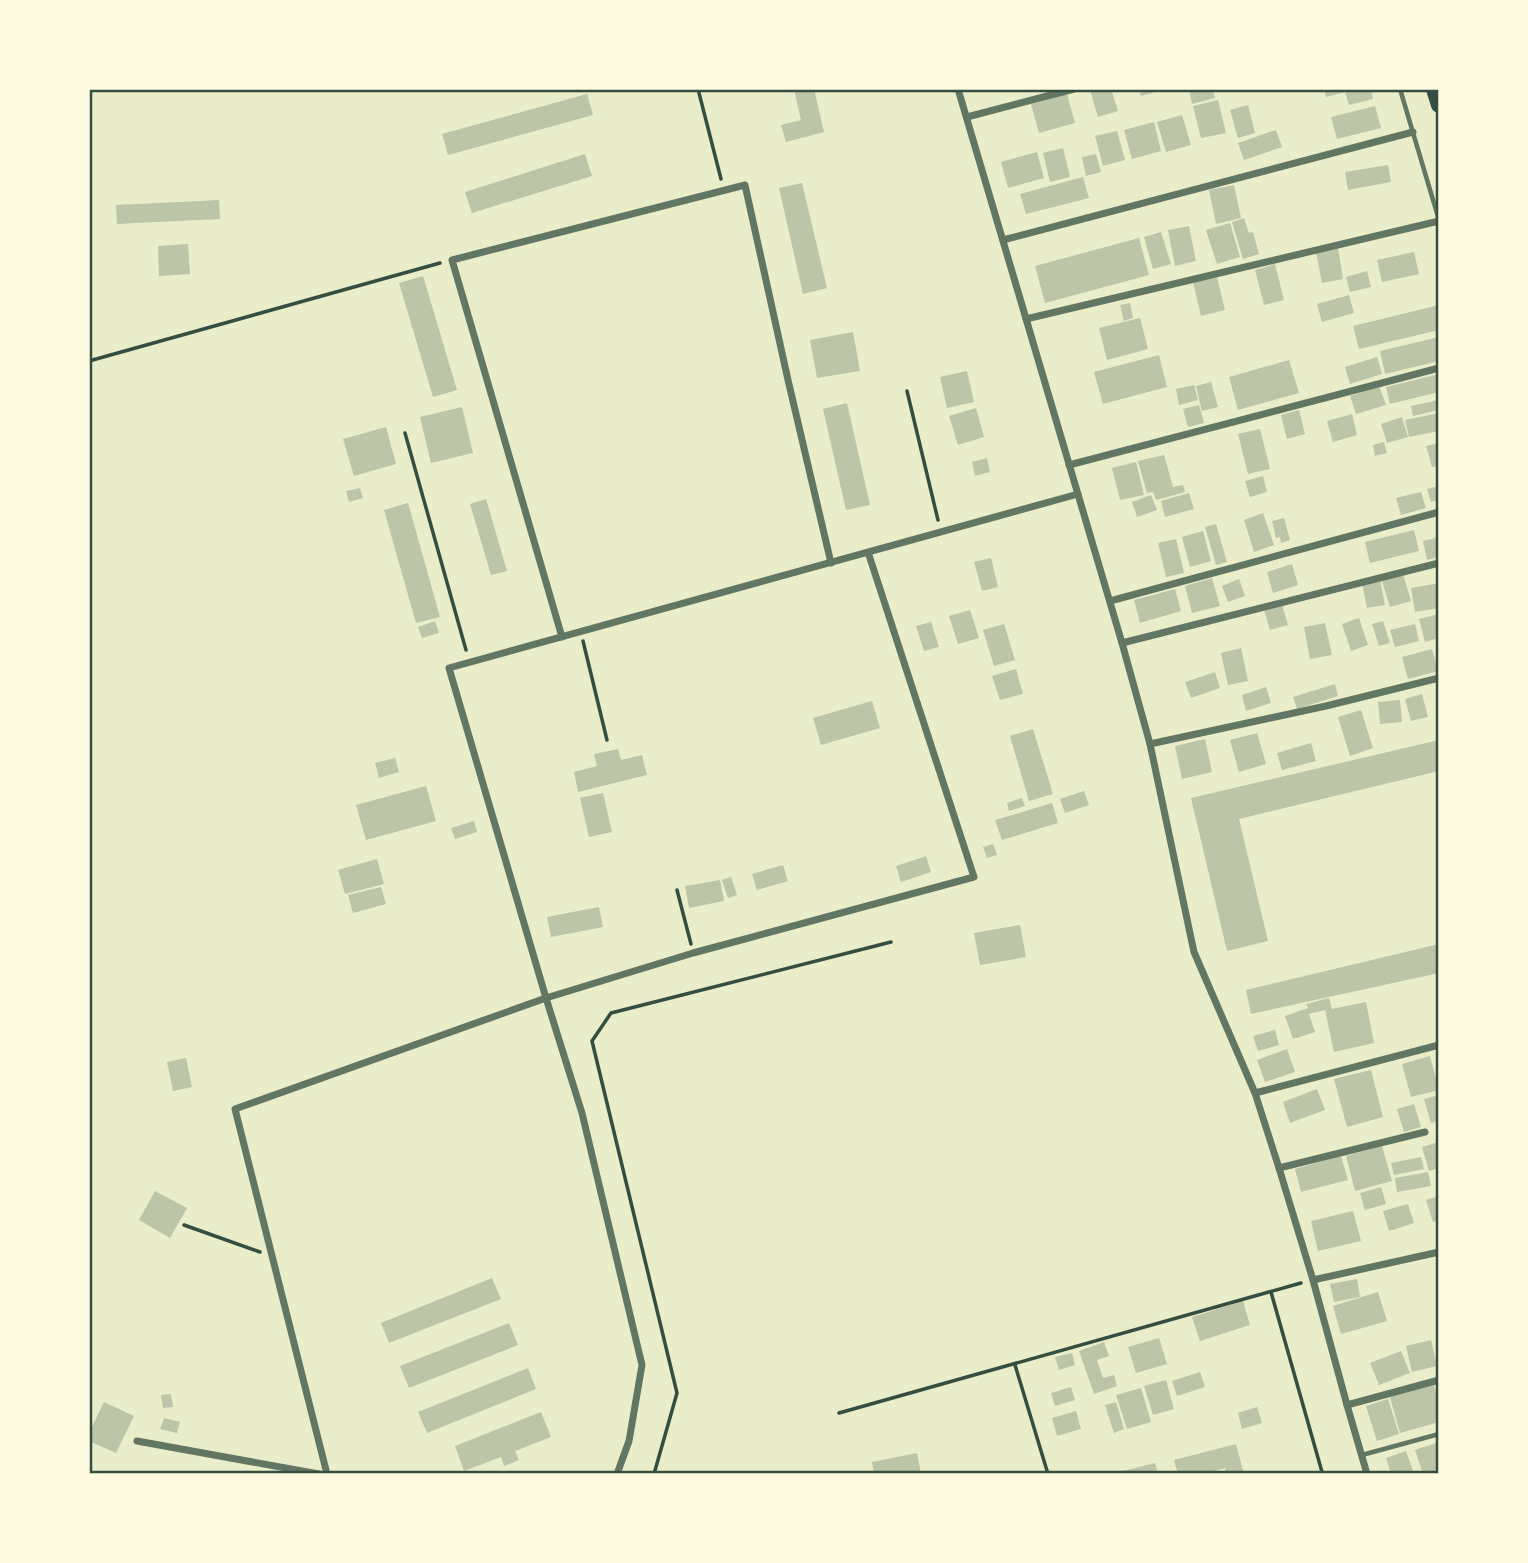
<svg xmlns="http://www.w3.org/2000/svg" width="1528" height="1563" font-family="'Fira Sans Condensed',sans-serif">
<rect width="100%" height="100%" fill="#e9edc9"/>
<g fill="#bcc5a7">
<path d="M794,89H814L824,132L786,142L781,125L801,120Z"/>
<path d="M1093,89H1111L1118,111L1098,117L1090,90Z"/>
<path d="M1139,89H1159V91L1141,96Z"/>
<path d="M1189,89H1212L1215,98L1192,104Z"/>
<path d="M1324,89H1371L1373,99L1349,105L1345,92L1326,97Z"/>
<path d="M587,94L593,115L448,155L442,134Z"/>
<path d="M1067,94L1075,123L1039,133L1031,104Z"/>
<path d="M1218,100L1226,133L1201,138L1193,106Z"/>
<path d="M1248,105L1255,133L1238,138L1230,110Z"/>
<path d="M1375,106L1381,128L1337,139L1331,117Z"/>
<path d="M1182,115L1191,145L1166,152L1157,122Z"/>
<path d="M1154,122L1161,151L1132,159L1124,130Z"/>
<path d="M1276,130L1282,147L1244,160L1238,143Z"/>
<path d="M1117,131L1125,160L1103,166L1095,136Z"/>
<path d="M1063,148L1070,177L1050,182L1043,153Z"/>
<path d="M1037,152L1044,178L1008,188L1001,162Z"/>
<path d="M585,154L592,176L472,213L465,192Z"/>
<path d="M1096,154L1101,172L1086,176L1082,157Z"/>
<path d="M1388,165L1391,182L1348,190L1345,172Z"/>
<path d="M1083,177L1089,198L1026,214L1020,194Z"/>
<path d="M802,183L827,288L803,294L779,188Z"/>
<path d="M1234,185L1241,218L1216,224L1209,190Z"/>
<path d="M219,200L220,219L117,224L116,205Z"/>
<path d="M1244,218L1249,233L1253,232L1259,254L1243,259L1232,222Z"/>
<path d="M1230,223L1240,257L1217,264L1206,230Z"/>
<path d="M1189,226L1196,261L1175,266L1168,230Z"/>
<path d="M1161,232L1171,264L1153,269L1144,237Z"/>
<path d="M1139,238L1149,275L1045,303L1035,266Z"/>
<path d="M188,244L190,274L159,276L158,246Z"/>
<path d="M1338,248L1343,279L1322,283L1316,252Z"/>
<path d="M1414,252L1419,274L1382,282L1377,260Z"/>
<path d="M1275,264L1284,300L1264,305L1255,270Z"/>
<path d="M1367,271L1371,287L1350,292L1346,277Z"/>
<path d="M423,276L457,390L433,397L399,283Z"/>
<path d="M1217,277L1225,310L1201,316L1193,282Z"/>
<path d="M1349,295L1354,313L1322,322L1317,304Z"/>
<path d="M1130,303L1133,318L1124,321L1120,305Z"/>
<path d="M1439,305V330L1359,349L1353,326Z"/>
<path d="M1140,318L1148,349L1107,360L1099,328Z"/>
<path d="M853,332L860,371L817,378L810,340Z"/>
<path d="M1439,337V361L1385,374L1380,351Z"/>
<path d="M1159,355L1167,387L1103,404L1094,372Z"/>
<path d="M1377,357L1382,374L1350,384L1345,367Z"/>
<path d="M1289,360L1299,393L1238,410L1229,377Z"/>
<path d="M967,371L974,402L947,408L940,377Z"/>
<path d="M1439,374V392L1390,404L1386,387Z"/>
<path d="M1211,382L1218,407L1202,411L1196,386Z"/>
<path d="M1194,385L1198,400L1179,405L1176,389Z"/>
<path d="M1379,386L1386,405L1356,414L1350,396Z"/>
<path d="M1439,400V410L1413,416L1411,406Z"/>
<path d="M847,403L870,505L846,510L823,409Z"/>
<path d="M1199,405L1204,423L1188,427L1183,409Z"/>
<path d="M462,407L473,453L431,463L420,417Z"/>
<path d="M976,408L984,437L958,445L949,416Z"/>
<path d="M1299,410L1305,434L1287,439L1281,415Z"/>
<path d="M1439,413V431L1409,437L1405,420Z"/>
<path d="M1352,414L1357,435L1333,442L1327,421Z"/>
<path d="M1402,417L1408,437L1387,443L1381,424Z"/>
<path d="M386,427L396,464L354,476L343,439Z"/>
<path d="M1260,429L1270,469L1248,474L1238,434Z"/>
<path d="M1384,442L1387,453L1375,456L1373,445Z"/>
<path d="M1439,443V465L1432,467L1426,446Z"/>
<path d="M1164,455L1173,487L1183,485L1185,492L1156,500L1153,492L1147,493L1138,461Z"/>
<path d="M987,458L990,472L975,476L972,462Z"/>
<path d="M1136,462L1144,495L1120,500L1112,468Z"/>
<path d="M1263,476L1267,492L1250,497L1245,481Z"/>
<path d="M1439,486V500L1431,502L1427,489Z"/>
<path d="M360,488L363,498L349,502L346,491Z"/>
<path d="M1421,492L1426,508L1401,515L1396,498Z"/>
<path d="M1189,493L1194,509L1165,517L1161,501Z"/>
<path d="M1151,495L1157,510L1137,517L1132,502Z"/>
<path d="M486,499L507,571L491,575L470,504Z"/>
<path d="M408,503L440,617L416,623L384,510Z"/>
<path d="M1263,513L1274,545L1254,552L1244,520Z"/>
<path d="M1284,518L1290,540L1281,543L1280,537L1276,538L1272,521Z"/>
<path d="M1216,524L1227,562L1216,565L1205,527Z"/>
<path d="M1414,530L1419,551L1370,563L1365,542Z"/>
<path d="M1203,531L1211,561L1190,567L1182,537Z"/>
<path d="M1439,537V557L1427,560L1423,541Z"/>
<path d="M1176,539L1184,573L1166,577L1158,543Z"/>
<path d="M991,558L998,587L982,591L974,562Z"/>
<path d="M1292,564L1298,585L1273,593L1267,572Z"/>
<path d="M1403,574L1411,601L1390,607L1382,581Z"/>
<path d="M1212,578L1220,606L1192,613L1185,586Z"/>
<path d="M1239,579L1245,596L1228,602L1222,586Z"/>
<path d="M1380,580L1385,605L1367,608L1362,583Z"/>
<path d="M1439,583V608L1415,612L1411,588Z"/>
<path d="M1175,589L1181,611L1140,623L1134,600Z"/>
<path d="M1282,604L1288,625L1270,630L1264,610Z"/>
<path d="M970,610L979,638L958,644L949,616Z"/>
<path d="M1439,614V638L1425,642L1419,619Z"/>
<path d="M1359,618L1368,645L1351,651L1342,624Z"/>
<path d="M435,621L439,633L422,638L418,627Z"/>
<path d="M1383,621L1390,643L1379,646L1372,624Z"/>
<path d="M931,622L939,647L924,651L916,626Z"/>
<path d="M1325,623L1332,655L1310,659L1304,627Z"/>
<path d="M1004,624L1015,660L994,666L983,630Z"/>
<path d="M1415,624L1419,641L1395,647L1390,630Z"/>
<path d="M1241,648L1248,681L1228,685L1221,653Z"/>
<path d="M1432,649L1438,671L1408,679L1402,657Z"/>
<path d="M1016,669L1023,694L1000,700L992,676Z"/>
<path d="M1215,672L1220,688L1191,698L1185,682Z"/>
<path d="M1335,684L1338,696L1297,709L1293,697Z"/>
<path d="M1266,687L1271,703L1246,711L1242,695Z"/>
<path d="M1422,694L1428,717L1411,721L1405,699Z"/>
<path d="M1400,700L1402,722L1380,724L1378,702Z"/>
<path d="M872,701L880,728L821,745L813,718Z"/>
<path d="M1361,710L1373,748L1350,756L1338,717Z"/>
<path d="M1033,729L1053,794L1029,801L1010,736Z"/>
<path d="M1257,733L1266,764L1239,772L1230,740Z"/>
<path d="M1205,739L1212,772L1182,779L1175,746Z"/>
<path d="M1439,740V771L1239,819L1268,941L1227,951L1191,798Z"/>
<path d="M1311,743L1316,761L1282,770L1277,753Z"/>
<path d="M618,749L621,760L642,755L647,775L578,792L574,772L597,766L594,754Z"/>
<path d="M395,758L399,772L379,778L375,763Z"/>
<path d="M426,786L436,821L366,840L356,805Z"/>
<path d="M1084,791L1089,805L1065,813L1060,799Z"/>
<path d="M603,793L612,832L589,837L580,798Z"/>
<path d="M1022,798L1025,806L1009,811L1007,803Z"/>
<path d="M1052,803L1058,823L1002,840L995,820Z"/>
<path d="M474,821L477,832L455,839L451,828Z"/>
<path d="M993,844L997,855L987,858L983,847Z"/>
<path d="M926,856L931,872L901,882L896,866Z"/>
<path d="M377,859L384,884L345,894L338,870Z"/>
<path d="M783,865L788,881L757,890L752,874Z"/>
<path d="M731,877L737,895L728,898L722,880Z"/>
<path d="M720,880L724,901L689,908L685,886Z"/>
<path d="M381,887L386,904L353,913L348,895Z"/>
<path d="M599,907L603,927L551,937L547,917Z"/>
<path d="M1020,925L1026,957L980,965L974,933Z"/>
<path d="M1439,944V973L1251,1014L1246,990Z"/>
<path d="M1329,998L1332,1009L1366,1002L1374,1043L1334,1052L1325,1010L1309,1014L1315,1032L1293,1039L1285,1016L1308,1008L1306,1004Z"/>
<path d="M1275,1030L1279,1045L1258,1051L1253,1036Z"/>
<path d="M1287,1049L1295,1072L1265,1082L1257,1060Z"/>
<path d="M1430,1056L1439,1090L1411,1097L1402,1064Z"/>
<path d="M186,1058L192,1087L173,1091L167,1062Z"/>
<path d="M1371,1070L1383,1117L1347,1127L1334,1079Z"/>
<path d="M1317,1089L1325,1110L1290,1123L1283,1102Z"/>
<path d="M1439,1095V1121L1431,1123L1424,1099Z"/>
<path d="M1414,1104L1421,1127L1404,1132L1397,1109Z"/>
<path d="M1439,1142V1168L1429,1171L1422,1147Z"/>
<path d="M1382,1146L1392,1181L1355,1191L1346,1156Z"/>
<path d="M1341,1156L1348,1180L1301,1192L1295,1169Z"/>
<path d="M1421,1157L1424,1169L1394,1175L1391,1163Z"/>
<path d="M1428,1172L1431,1186L1397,1192L1395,1178Z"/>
<path d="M1381,1187L1386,1204L1365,1210L1360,1193Z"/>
<path d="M155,1191L187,1208L170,1238L139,1220Z"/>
<path d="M1439,1196V1220L1433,1222L1426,1200Z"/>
<path d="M1408,1204L1414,1223L1389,1231L1383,1211Z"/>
<path d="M1353,1211L1361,1241L1318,1251L1311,1221Z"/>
<path d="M492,1278L501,1299L389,1343L381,1323Z"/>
<path d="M1357,1279L1360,1297L1334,1302L1330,1284Z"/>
<path d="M1378,1292L1387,1321L1341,1334L1333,1306Z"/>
<path d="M1243,1301L1250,1325L1200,1341L1192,1317Z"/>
<path d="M509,1323L518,1345L409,1388L400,1366Z"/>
<path d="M1159,1338L1167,1364L1136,1373L1128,1347Z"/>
<path d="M1431,1340L1437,1366L1412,1372L1406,1346Z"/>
<path d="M1104,1342L1109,1356L1097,1360L1103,1378L1114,1375L1117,1386L1094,1394L1079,1351Z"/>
<path d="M1401,1351L1410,1373L1379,1385L1370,1363Z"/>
<path d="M1072,1353L1075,1365L1059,1370L1055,1357Z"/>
<path d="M528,1368L536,1389L427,1433L418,1412Z"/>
<path d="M1200,1372L1205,1387L1177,1396L1172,1381Z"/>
<path d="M1166,1380L1174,1409L1153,1415L1144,1386Z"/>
<path d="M1434,1385L1439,1402V1422L1400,1433L1390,1397Z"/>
<path d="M1071,1387L1075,1400L1055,1406L1051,1393Z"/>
<path d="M1141,1388L1151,1422L1127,1429L1116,1395Z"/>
<path d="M171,1394L173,1407L163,1408L161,1395Z"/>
<path d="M1388,1399L1399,1434L1377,1441L1366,1406Z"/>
<path d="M104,1402L134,1416L116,1453L89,1441V1433Z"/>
<path d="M1116,1402L1124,1429L1114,1433L1105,1405Z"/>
<path d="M1257,1407L1262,1423L1242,1429L1238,1413Z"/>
<path d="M1076,1411L1081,1429L1057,1436L1052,1418Z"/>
<path d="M541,1412L551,1437L515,1451L519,1460L504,1466L501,1457L464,1471L455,1446Z"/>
<path d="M164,1418L180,1422L177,1433L160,1429Z"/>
<path d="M1439,1442V1470L1423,1474L1415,1450Z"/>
<path d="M1236,1444L1244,1474H1226L1225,1468L1204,1474H1178L1174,1460Z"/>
<path d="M1406,1451L1414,1474H1391L1386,1458Z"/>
<path d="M917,1453L921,1474H874L872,1462Z"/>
<path d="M1155,1463L1158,1474H1115V1473Z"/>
</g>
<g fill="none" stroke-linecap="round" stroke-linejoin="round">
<g stroke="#344e41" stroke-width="3.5">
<path d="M698,89L721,179"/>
<path d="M89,361L440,263"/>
<path d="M907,391L938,520"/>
<path d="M405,433L466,650"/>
<path d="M583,641L607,740"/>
<path d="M677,890L691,944"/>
<path d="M184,1225L260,1252"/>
<path d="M1271,1292L1322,1472"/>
<path d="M1015,1365L1048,1474"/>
<path d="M839,1413L1301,1283"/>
<path d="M654,1474L677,1393L592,1041L611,1013L891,942"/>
</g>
<g stroke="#617663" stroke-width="4.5">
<path d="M1400,89L1439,220"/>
<path d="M1362,1455L1439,1434"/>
</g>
<g stroke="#617663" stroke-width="7">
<path d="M958,89L1122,643L1150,744L1194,952L1255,1093L1279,1168L1313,1280L1347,1405L1367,1474"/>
<path d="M967,117L1074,89"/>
<path d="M1003,240L1413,132"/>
<path d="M1026,319L1439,221"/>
<path d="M1069,465L1439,368"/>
<path d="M868,552L974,877L693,953L546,998L449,668L1078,494"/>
<path d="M1110,601L1439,512"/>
<path d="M562,637L452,260L745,185L788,380L831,563"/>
<path d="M1122,643L1439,563"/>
<path d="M1150,744L1326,706L1439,678"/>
<path d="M1255,1093L1439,1045"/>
<path d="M1279,1168L1425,1132"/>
<path d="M1313,1280L1439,1252"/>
<path d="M1347,1405L1439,1380"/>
<path d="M137,1441L319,1474"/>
<path d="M327,1474L235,1109L546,998L582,1113L642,1365L629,1441L617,1474"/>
</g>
<path stroke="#344e41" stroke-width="16" d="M1434,89L1439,105"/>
</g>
<rect width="1528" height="1563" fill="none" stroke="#fefae0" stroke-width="182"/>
<rect x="91" y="91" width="1346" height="1381" fill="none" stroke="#344e41" stroke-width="2.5"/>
</svg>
